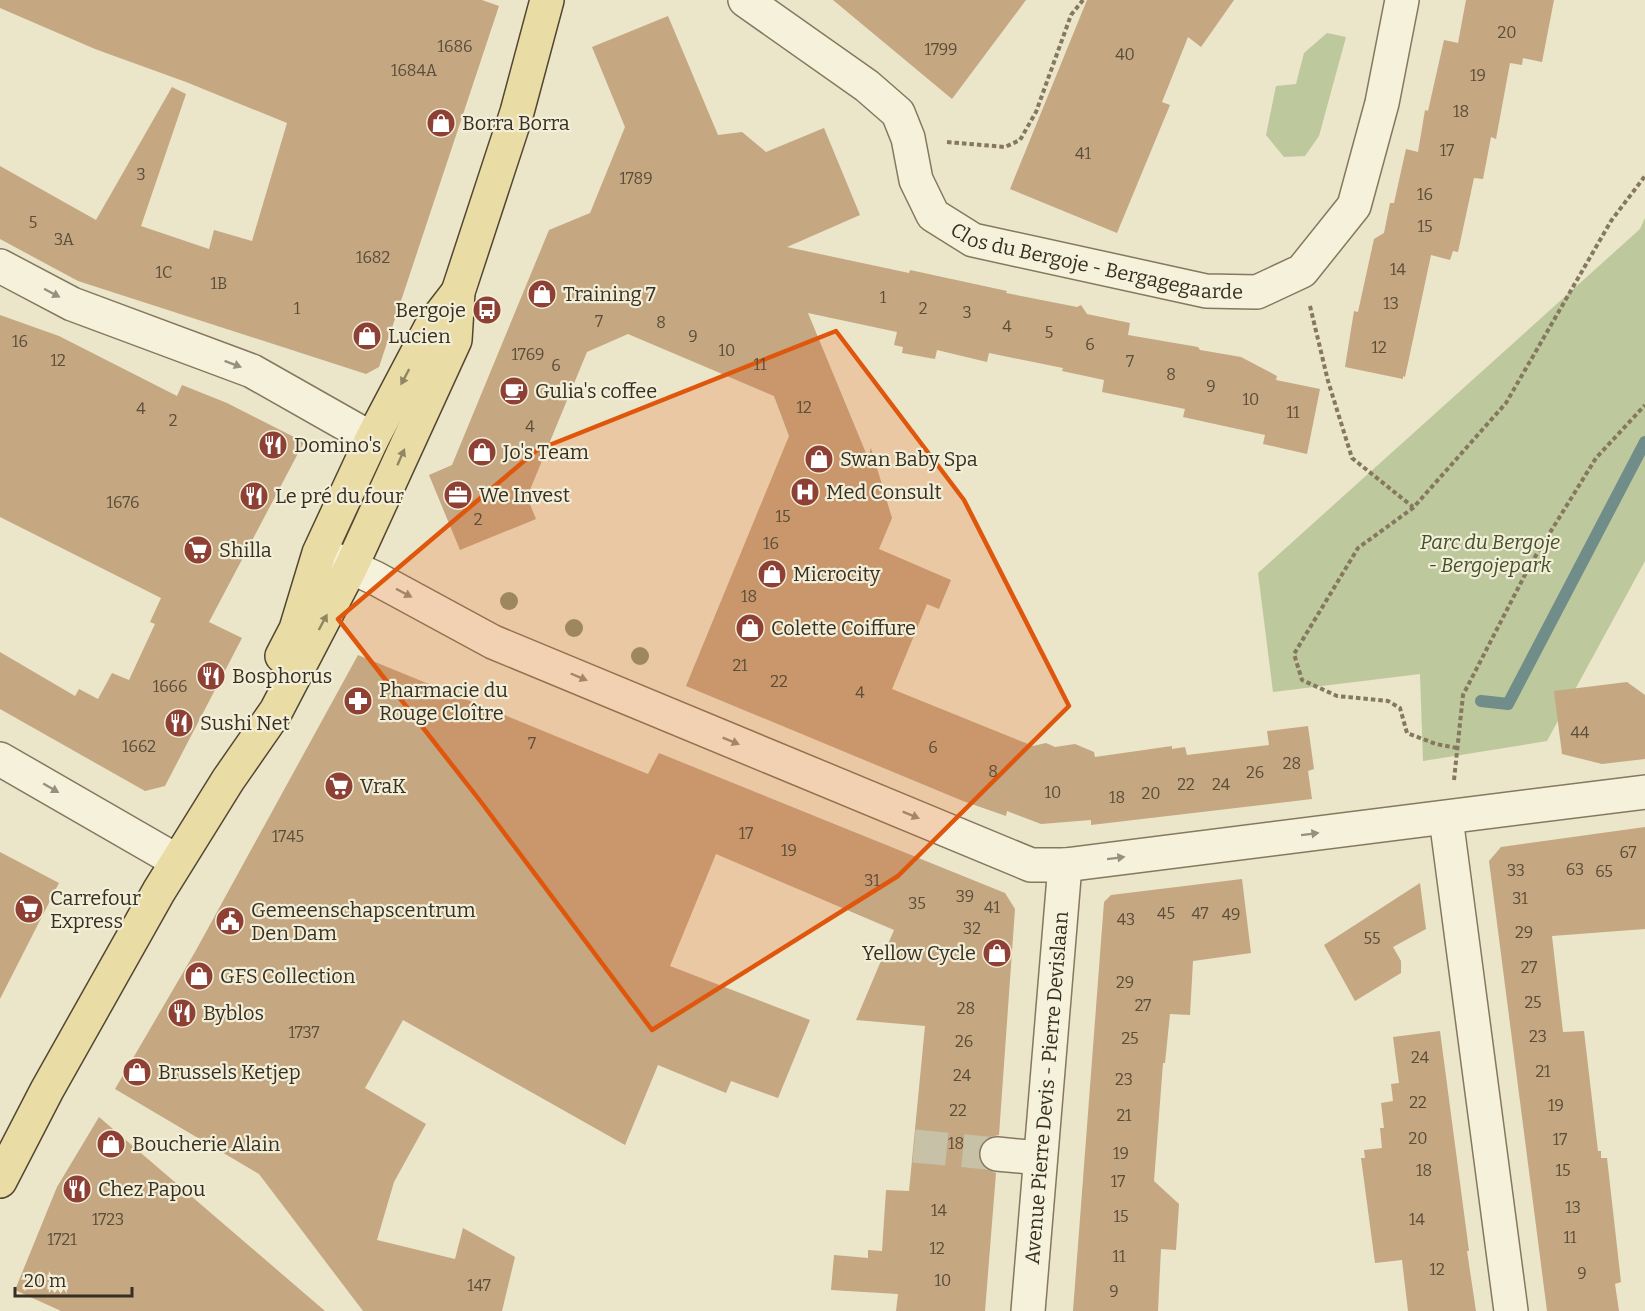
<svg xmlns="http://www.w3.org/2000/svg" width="1645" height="1311" font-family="Bitter,serif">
<rect width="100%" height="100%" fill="#ebe5c9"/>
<g fill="#bdc89d">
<path d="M1327,33L1346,37L1319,136L1305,156L1284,157L1266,135L1276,86L1296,84L1304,53Z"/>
<path d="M1645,218V561L1547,741L1423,761L1420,674L1273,692L1258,573L1640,229Z"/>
</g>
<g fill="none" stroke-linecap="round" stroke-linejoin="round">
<path stroke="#708d8a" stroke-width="12" d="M1481,701L1508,704L1645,442"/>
</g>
<g fill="#c5a782">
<path d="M0,0H482L499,6L379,367L366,374L78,281L0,239V166L96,220L172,87L186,94L141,226L209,249L214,230L252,241L287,123L186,82L95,49L0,8Z"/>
<path d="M833,0H1026L952,99Z"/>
<path d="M1087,0H1234L1201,47L1188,37L1162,102L1170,105L1117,233L1010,189Z"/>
<path d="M1466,0H1554L1542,62L1523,58L1522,65L1510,63L1496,139L1491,137L1483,179L1474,178L1458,252L1453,251L1450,260L1431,255L1405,377L1403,376V379L1345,367L1354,311L1358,312L1374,239L1384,233L1390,203H1394L1406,149L1418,152L1425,110L1428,111L1444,40L1458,43Z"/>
<path d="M668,16L718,135L742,132L766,152L824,128L860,215L787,247L909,273L910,270L1007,291L1006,293L1077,307L1081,305L1087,314L1130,323L1128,335L1198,347L1200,350L1241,357L1277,376L1276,380L1320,389L1307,454L1263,444L1265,435L1183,417L1185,409L1102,392L1104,380L1062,371L1063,368L989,353L987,362L937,350L935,359L902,353L903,347L894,345L897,332L808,313L868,458L871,448L892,518L879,549L951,580L939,609L927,604L892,689L1033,746L1046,743L1055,747L1075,744L1094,752L1095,757L1172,746V749L1185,747L1187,755L1269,745L1267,731L1308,726L1314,769L1308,771L1312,799L1091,825V820L1041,824L1007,811L1006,816L963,801L686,686L789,436L774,396L628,334L587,352L527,497L536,519L460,550L429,475L452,465L549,230L590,213L625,127L592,47Z"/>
<path d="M0,315L59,336L177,396L182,385L227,403L304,442L209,622L242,638L165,786L145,791L0,709V652L75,696L79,689L98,699L112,673L129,680L155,624L150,622L161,598L0,517Z"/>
<path d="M358,655L648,774L659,753L1005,893L1015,909L999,1135L990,1137L982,1143L978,1153L980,1161L986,1169L996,1173L985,1311H896L898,1294L831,1290L834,1255L868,1258V1250L882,1251L886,1190L909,1191L925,1026L856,1020L894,930L716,854L670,966L810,1020L778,1098L731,1081L726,1093L658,1065L625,1145L403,1020L365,1088L426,1124L394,1182L377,1240L455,1259L463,1228L515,1257L502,1311H363L259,1174L115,1089L195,952Z"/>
<path d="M1627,682L1645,695V759L1602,764L1562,754L1554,691Z"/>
<path d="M1645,827V929L1552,936L1563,1032L1584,1031L1598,1151H1601V1158H1607L1621,1282L1615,1284L1619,1311H1547L1489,861L1501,847Z"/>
<path d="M0,852L59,883L0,999Z"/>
<path d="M1242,879L1251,953L1193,961L1190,1015L1170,1014L1165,1063H1163L1154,1181L1179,1204L1176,1250L1161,1249L1158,1311H1073L1104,902L1111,895Z"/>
<path d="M1420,883L1426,929L1393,947L1401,961V973L1355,1001L1324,945Z"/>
<path d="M1440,1031L1469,1251H1467L1476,1311H1408L1402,1260L1375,1263L1361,1158H1365L1364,1150L1382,1148L1380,1128H1384L1381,1103L1393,1101L1391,1084L1399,1083L1393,1037Z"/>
<path d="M99,1117L325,1311H61L15,1290L57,1187Z"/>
</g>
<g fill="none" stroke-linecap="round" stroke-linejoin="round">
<path stroke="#c7c1a7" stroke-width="33" stroke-dasharray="33 16" stroke-linecap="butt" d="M914,1146L997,1154"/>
<g stroke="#85785f" stroke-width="36">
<g id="minor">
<path id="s1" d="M745,0L867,86L898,113L908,138L916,180L933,215L973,240L1206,291L1257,292L1302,271L1354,206L1382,103L1402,0"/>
<path d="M0,266L72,304L252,371L372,439"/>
<path d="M325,555L375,578L493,642L1031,865H1065L1645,792"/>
<path d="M0,759L177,861"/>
<path d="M1446,818L1511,1311"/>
<path d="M997,1154L1040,1158"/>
<path id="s2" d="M1028,1311L1065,865"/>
</g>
</g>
<g stroke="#534633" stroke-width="36">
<g id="major">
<path d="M282,656L296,629L319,553L372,439L431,327L458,292"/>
<path d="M0,1181L47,1090L159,891L228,780L276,711L351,567L455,340L458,292L517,112L547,0"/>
</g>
</g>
<g stroke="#85785f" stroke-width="4" stroke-dasharray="4.5 3" stroke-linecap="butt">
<path d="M947,142L1005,147L1020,140L1036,112L1071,15L1083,0"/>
<path d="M1310,306L1328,381L1352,458L1413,507"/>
<path d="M1457,748L1436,744L1407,733L1400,708L1388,701L1337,696L1302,680L1294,654L1358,548L1413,508L1506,403L1611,221L1645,176"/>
<path d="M1454,780L1463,695L1530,565L1596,458L1645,405"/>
</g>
<use href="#minor" stroke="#f6f1db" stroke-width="33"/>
<use href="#major" stroke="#e9dda5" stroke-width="33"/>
</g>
<g fill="#8e9472">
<circle cx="509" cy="601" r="9"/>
<circle cx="574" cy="628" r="9"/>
<circle cx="640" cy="656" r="9"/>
</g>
<defs><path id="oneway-solid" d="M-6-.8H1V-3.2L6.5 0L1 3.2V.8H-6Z" transform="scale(1.5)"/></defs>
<g fill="#96907e">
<use href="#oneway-solid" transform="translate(52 293) rotate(28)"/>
<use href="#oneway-solid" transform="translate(233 364) rotate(21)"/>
<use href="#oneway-solid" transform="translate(404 593) rotate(28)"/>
<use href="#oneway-solid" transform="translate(579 677) rotate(23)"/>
<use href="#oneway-solid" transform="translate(731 741) rotate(22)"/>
<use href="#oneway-solid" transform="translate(51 788) rotate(30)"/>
<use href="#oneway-solid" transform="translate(911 815) rotate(22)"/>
<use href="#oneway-solid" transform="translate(1310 834) rotate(-7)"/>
<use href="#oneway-solid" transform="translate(1116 858) rotate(-7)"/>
</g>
<g fill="#908663">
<use href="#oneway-solid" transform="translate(405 377) rotate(118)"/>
<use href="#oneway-solid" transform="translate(401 457) rotate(-66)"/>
<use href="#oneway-solid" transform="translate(323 622) rotate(-62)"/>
</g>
<path fill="#df570d" fill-opacity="0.2" stroke="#df570d" stroke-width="4.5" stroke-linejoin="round" d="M836,331L964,500L1069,706L898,876L652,1030L481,802L338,619L537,450Z"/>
<defs>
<g id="shop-disc" transform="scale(1.5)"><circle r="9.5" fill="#8e4035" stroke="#f3eed8"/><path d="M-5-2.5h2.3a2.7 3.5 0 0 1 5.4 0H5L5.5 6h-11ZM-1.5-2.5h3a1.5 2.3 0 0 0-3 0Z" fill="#fff"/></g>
<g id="bus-disc" transform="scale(1.5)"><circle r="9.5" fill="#8e4035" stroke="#f3eed8"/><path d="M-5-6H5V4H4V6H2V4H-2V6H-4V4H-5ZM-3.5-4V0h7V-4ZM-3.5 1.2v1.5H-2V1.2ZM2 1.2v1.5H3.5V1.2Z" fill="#fff"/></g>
<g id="cafe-disc" transform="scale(1.5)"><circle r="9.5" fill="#8e4035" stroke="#f3eed8"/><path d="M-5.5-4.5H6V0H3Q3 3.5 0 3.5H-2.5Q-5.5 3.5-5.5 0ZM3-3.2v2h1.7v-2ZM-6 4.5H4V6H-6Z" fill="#fff"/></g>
<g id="restaurant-disc" transform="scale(1.5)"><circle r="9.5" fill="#8e4035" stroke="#f3eed8"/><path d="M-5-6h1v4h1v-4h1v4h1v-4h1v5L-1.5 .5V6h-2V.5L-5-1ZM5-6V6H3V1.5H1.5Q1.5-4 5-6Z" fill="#fff"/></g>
<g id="hospital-disc" transform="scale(1.5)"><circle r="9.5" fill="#8e4035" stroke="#f3eed8"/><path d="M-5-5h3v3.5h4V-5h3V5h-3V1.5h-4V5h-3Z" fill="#fff"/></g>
<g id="office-disc" transform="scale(1.5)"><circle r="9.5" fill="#8e4035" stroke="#f3eed8"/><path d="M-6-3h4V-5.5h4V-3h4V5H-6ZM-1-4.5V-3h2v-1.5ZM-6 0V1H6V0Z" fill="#fff"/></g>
<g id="supermarket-disc" transform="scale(1.5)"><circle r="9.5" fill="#8e4035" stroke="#f3eed8"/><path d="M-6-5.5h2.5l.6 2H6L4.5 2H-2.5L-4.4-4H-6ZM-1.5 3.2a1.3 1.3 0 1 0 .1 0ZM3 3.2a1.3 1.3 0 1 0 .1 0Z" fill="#fff"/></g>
<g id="pharmacy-disc" transform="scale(1.5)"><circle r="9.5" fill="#8e4035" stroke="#f3eed8"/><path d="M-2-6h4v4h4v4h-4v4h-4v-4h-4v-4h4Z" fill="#fff"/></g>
<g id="civic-disc" transform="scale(1.5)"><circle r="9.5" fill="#8e4035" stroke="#f3eed8"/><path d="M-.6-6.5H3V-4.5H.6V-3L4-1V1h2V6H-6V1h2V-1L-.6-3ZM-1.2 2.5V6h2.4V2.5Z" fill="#fff"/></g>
</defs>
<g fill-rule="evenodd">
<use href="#shop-disc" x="441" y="123"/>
<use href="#shop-disc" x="542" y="294"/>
<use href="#bus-disc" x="487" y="310"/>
<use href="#shop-disc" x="367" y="336"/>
<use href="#cafe-disc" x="514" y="391"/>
<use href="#restaurant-disc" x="273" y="445"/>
<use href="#shop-disc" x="482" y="452"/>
<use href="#shop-disc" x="819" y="459"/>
<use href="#hospital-disc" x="805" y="492"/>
<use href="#office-disc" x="458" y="495"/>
<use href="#restaurant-disc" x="254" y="496"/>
<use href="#supermarket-disc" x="198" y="550"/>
<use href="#shop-disc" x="772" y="574"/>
<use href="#shop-disc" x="750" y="628"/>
<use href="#restaurant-disc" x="211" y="676"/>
<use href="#pharmacy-disc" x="358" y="701"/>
<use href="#restaurant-disc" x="179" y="723"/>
<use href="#supermarket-disc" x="339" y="786"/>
<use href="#supermarket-disc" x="29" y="909"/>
<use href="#civic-disc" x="230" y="921"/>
<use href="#shop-disc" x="997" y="953"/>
<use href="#shop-disc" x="199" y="976"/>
<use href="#restaurant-disc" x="182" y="1013"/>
<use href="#shop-disc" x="137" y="1072"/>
<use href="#shop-disc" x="111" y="1144"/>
<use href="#restaurant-disc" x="77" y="1189"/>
</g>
<g text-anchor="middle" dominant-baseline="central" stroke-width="4.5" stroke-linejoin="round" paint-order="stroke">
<g font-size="16" fill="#5a4d39">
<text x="1507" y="32">20</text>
<text x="455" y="46">1686</text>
<text x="941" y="49">1799</text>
<text x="1125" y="54">40</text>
<text x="414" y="70">1684A</text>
<text x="1478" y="75">19</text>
<text x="1461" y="111">18</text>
<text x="1447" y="150">17</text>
<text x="1083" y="153">41</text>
<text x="141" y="174">3</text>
<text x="636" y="178">1789</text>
<text x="1425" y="194">16</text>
<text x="33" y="222">5</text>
<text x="1425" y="226">15</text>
<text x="64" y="239">3A</text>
<text x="373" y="257">1682</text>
<text x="1398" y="269">14</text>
<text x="164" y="272">1C</text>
<text x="219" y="283">1B</text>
<text x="883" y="297">1</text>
<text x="1391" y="303">13</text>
<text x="297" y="308">1</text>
<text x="923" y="308">2</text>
<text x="967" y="312">3</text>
<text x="599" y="321">7</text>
<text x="661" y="322">8</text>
<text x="1007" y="326">4</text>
<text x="1049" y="332">5</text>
<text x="693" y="336">9</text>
<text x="20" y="341">16</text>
<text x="1090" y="344">6</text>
<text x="1379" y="347">12</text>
<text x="727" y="350">10</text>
<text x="528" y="354">1769</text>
<text x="58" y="360">12</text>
<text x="1130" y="361">7</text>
<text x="760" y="364">11</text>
<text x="556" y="365">6</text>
<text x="1171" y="374">8</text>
<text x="1211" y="386">9</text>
<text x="1251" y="399">10</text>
<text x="804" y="407">12</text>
<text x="141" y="408">4</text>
<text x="1293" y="412">11</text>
<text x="173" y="420">2</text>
<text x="530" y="426">4</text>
<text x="123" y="502">1676</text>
<text x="783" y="516">15</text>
<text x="478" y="519">2</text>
<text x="771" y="543">16</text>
<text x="749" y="596">18</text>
<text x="740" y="665">21</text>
<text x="779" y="681">22</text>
<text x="170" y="686">1666</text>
<text x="860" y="692">4</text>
<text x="1580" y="732">44</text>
<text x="532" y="743">7</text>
<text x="139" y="746">1662</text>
<text x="933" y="747">6</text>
<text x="1292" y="763">28</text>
<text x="993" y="771">8</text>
<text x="1255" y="772">26</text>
<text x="1186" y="784">22</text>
<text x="1221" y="784">24</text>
<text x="1053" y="792">10</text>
<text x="1151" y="793">20</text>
<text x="1117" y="797">18</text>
<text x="746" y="833">17</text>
<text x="288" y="836">1745</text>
<text x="789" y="850">19</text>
<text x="1628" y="852">67</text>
<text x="1575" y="869">63</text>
<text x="1516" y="870">33</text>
<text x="1604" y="871">65</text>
<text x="872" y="880">31</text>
<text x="965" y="896">39</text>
<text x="1520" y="898">31</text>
<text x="917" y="903">35</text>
<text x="992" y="907">41</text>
<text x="1166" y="913">45</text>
<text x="1200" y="913">47</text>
<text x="1231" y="914">49</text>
<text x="1126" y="919">43</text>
<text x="972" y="928">32</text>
<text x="1524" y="932">29</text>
<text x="1372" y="938">55</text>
<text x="1529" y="967">27</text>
<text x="1125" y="982">29</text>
<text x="1533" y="1002">25</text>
<text x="1143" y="1005">27</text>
<text x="966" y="1008">28</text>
<text x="304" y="1032">1737</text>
<text x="1538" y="1036">23</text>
<text x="1130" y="1038">25</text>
<text x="964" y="1041">26</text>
<text x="1420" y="1057">24</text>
<text x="1543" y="1071">21</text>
<text x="962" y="1075">24</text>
<text x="1124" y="1079">23</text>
<text x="1418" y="1102">22</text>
<text x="1556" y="1105">19</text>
<text x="958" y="1110">22</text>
<text x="1124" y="1115">21</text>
<text x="1418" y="1138">20</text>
<text x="1560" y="1139">17</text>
<text x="956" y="1143">18</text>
<text x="1121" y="1153">19</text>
<text x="1424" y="1170">18</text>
<text x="1563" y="1170">15</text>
<text x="1118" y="1181">17</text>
<text x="1573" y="1207">13</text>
<text x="939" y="1210">14</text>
<text x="1121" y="1216">15</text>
<text x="108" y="1219">1723</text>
<text x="1417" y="1219">14</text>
<text x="1570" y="1237">11</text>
<text x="62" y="1239">1721</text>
<text x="937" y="1248">12</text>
<text x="1119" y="1256">11</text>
<text x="1437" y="1269">12</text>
<text x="1582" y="1273">9</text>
<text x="943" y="1280">10</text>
<text x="479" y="1285">147</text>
<text x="1114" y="1291">9</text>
</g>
<g font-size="20" fill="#372f21" stroke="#f3eed8" text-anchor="start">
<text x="462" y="123">Borra Borra</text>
<text x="563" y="294">Training 7</text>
<text x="466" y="310" text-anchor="end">Bergoje</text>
<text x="388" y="336">Lucien</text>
<text x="535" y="391">Gulia's coffee</text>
<text x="294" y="445">Domino's</text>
<text x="503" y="452">Jo's Team</text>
<text x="840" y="459">Swan Baby Spa</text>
<text x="826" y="492">Med Consult</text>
<text x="479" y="495">We Invest</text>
<text x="275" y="496">Le pré du four</text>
<text x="219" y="550">Shilla</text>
<text x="793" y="574">Microcity</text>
<text x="771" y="628">Colette Coiffure</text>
<text x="232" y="676">Bosphorus</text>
<text x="379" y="690">Pharmacie du<tspan x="379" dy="23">Rouge Cloître</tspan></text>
<text x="200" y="723">Sushi Net</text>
<text x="360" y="786">VraK</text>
<text x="50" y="898">Carrefour<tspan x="50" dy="23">Express</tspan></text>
<text x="251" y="910">Gemeenschapscentrum<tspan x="251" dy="23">Den Dam</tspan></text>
<text x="976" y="953" text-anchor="end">Yellow Cycle</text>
<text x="220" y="976">GFS Collection</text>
<text x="203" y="1013">Byblos</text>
<text x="158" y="1072">Brussels Ketjep</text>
<text x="132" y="1144">Boucherie Alain</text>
<text x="98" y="1189">Chez Papou</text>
</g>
<g font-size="20" fill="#372f21" stroke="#f3eed8">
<text stroke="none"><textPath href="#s1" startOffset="472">Clos du Bergoje - Bergagegaarde</textPath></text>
<text stroke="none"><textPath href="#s2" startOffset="224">Avenue Pierre Devis - Pierre Devislaan</textPath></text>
</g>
<g font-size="20" font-style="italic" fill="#42512a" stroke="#f3eed8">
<text x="1490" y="542">Parc du Bergoje<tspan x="1490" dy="23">- Bergojepark</tspan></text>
</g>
</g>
<path d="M15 1287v9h117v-9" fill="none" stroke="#372f21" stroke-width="3"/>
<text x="24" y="1287" font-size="18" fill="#372f21" stroke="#f3eed8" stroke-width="4.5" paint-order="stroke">20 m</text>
</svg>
